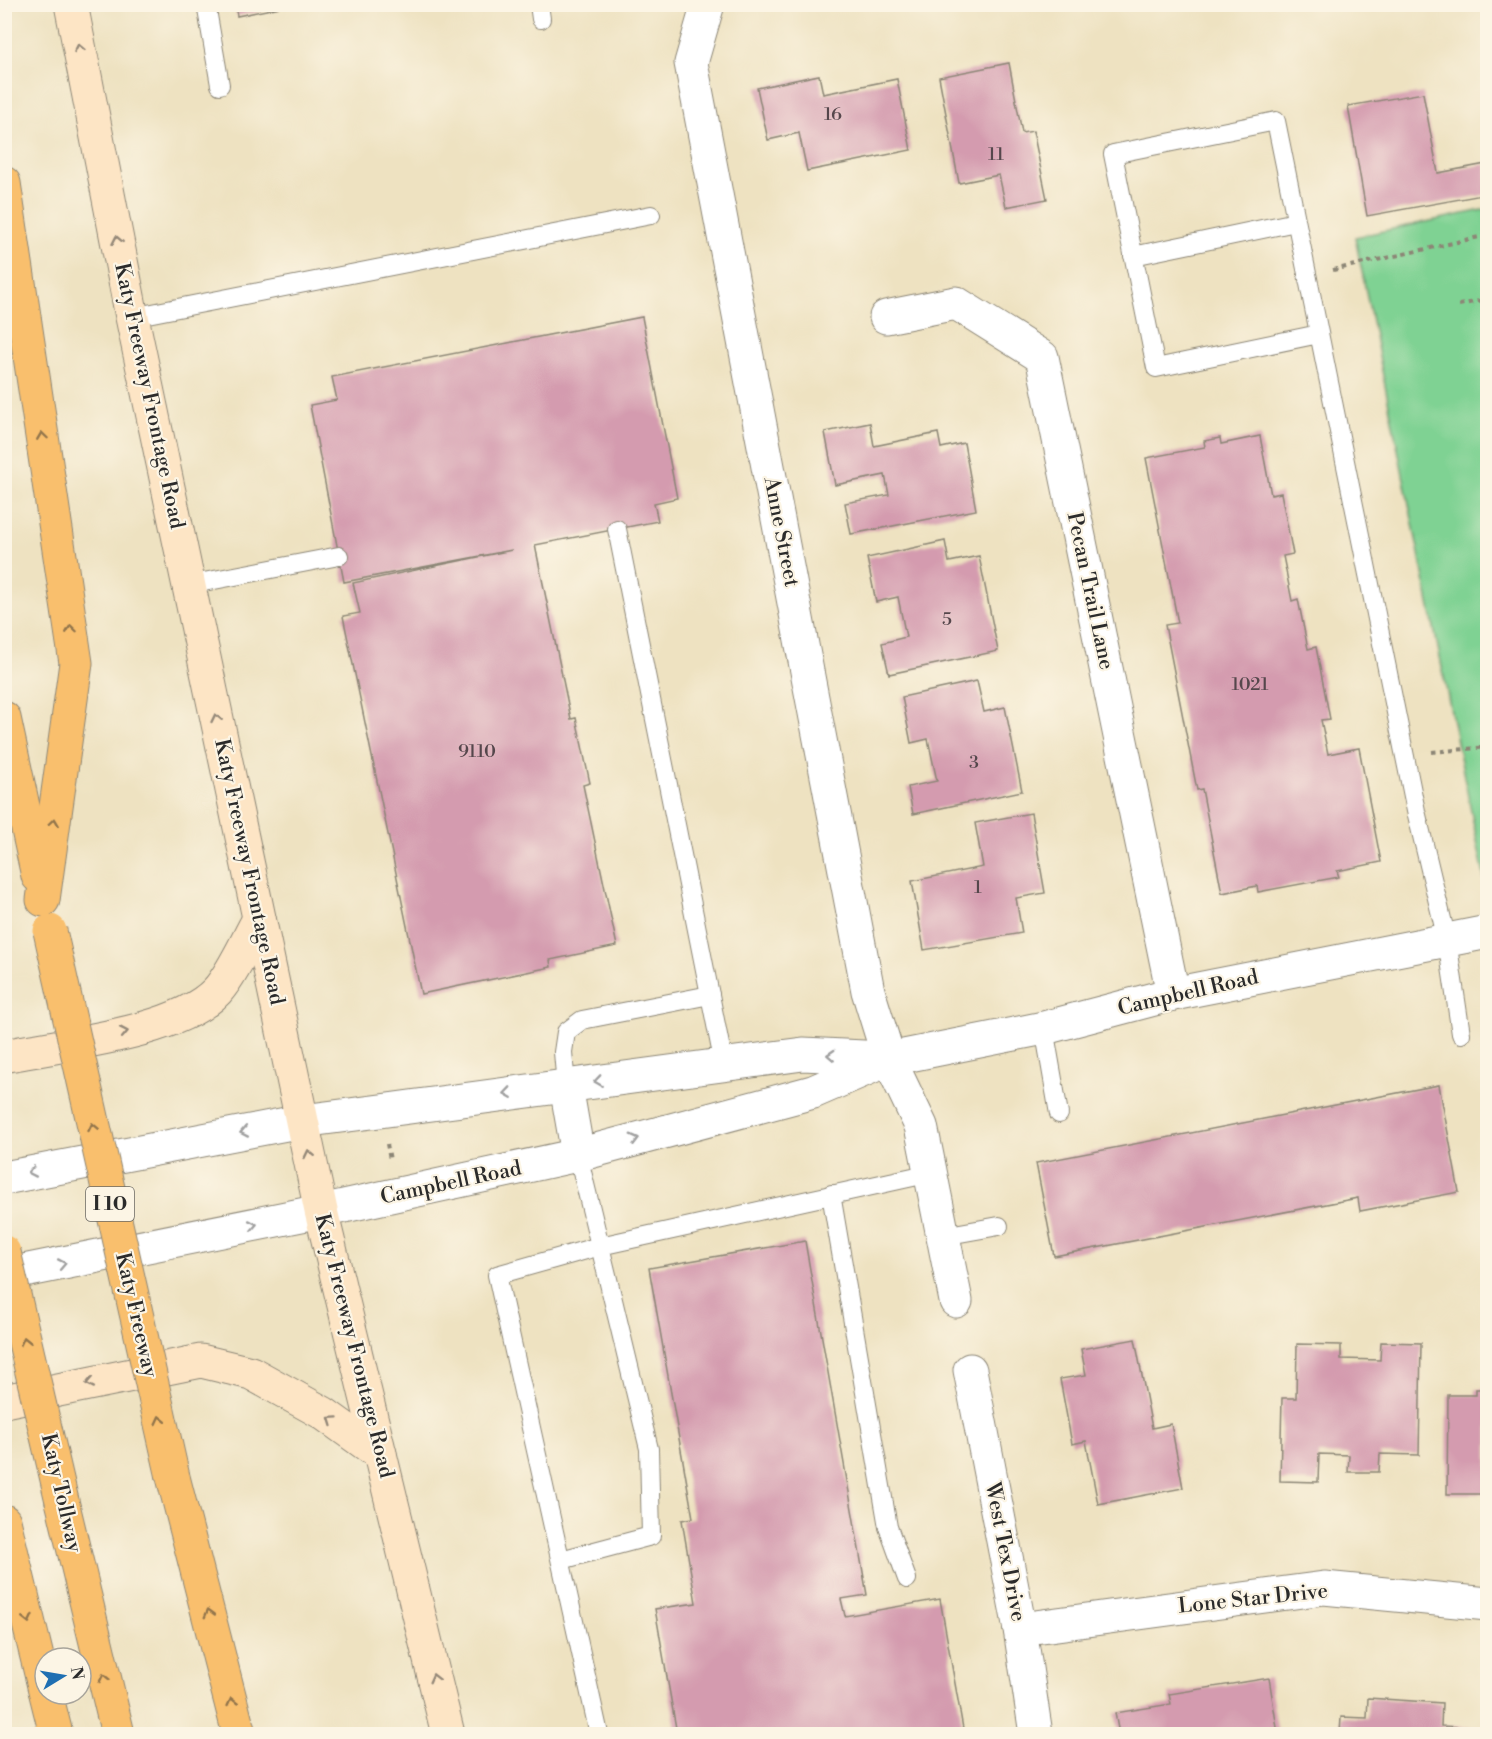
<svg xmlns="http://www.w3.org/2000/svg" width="1492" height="1739" font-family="'Libre Bodoni',serif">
<rect width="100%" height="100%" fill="#fcf5e5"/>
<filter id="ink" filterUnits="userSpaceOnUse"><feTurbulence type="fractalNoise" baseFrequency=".0167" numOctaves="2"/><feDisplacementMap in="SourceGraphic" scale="12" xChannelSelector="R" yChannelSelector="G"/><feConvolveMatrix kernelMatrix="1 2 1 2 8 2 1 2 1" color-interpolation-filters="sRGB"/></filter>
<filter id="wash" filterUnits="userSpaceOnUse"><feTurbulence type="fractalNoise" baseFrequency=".008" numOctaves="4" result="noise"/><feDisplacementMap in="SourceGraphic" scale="24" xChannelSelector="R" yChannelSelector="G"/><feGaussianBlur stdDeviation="1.35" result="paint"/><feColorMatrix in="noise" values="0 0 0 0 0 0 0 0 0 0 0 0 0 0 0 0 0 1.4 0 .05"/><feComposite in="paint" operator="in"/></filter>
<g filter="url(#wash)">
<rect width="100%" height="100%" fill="#eee2c1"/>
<path fill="#7fd293" stroke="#557e5f" stroke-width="1.5" d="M1487,209H1488L1487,890L1355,237Z"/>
<g id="blocks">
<g fill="#d49baf">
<path d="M235,4H286V6L237,16Z"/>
<path d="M1009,63L1022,133L1033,131L1047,199L1006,207L999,175L959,183L939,77Z"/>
<path d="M819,75L823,94L897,79L911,150L807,171L799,133L768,140L757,88Z"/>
<path d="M1423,93L1438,173L1486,164L1488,194L1367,216L1348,106Z"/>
<path d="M642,317L677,498L654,503L658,521L535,545L571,719L576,718L590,783L583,785L617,946L550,960L551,967L421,994L343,616L360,613L353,583L512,550L344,582L310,405L337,400L332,377Z"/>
<path d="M870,423L874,446L938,433L941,448L964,443L976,510L851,534L845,503L889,495L885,475L835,485L825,432Z"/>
<path d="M1260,436L1271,495L1281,493L1293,554L1283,556L1292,601L1298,599L1308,649L1316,647L1330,719L1321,720L1328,754L1359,748L1381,862L1337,871L1339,877L1258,892L1257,886L1222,893L1202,789L1197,790L1165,625L1178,623L1146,458L1205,447L1204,441L1220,438L1221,444Z"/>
<path d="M945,541L949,562L979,556L998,651L889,674L882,643L906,637L898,597L876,602L867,558Z"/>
<path d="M977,681L984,712L1005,707L1022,791L913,814L908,787L937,781L928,739L911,743L902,697Z"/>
<path d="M1031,813L1045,893L1016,898L1022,933L924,950L912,881L983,867L975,823Z"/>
<path d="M1439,1085L1459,1192L1360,1211L1358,1198L1054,1256L1036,1163Z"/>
<path d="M805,1241L867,1595L841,1599L845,1616L940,1599L964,1734H677L655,1609L696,1603L682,1520L693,1518L649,1268Z"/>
<path d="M1135,1339L1152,1428L1171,1424L1183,1488L1098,1504L1086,1441L1072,1444L1060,1379L1086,1375L1081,1349Z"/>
<path d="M1381,1342L1421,1343L1419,1455L1380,1454L1379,1472H1348L1349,1455L1319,1454L1318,1482L1280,1481L1282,1398H1296L1297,1344L1341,1345V1359L1380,1360Z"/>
<path d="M1476,1389H1488V1494H1447L1448,1395H1476Z"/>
<path d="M1269,1678L1278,1734H1119L1115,1713L1171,1704L1169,1694Z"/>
<path d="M1368,1698L1442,1703L1441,1726L1482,1728L1481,1734H1340L1341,1717L1367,1718Z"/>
</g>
</g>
</g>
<g filter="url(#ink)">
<use href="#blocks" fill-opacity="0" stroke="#8c8676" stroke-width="1.5"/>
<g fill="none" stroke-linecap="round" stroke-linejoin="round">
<g stroke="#8c8676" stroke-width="20">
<g id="service">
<path d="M206,4L220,85"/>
<path d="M539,4L541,19"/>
<path d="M1133,256L1296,222"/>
<path d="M132,317L651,215"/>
<path d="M1319,334L1156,368L1113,154L1276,121L1416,811L1447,940L1461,1034"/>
<path d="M617,529L724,1065"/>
<path d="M188,585L339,556"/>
<path d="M1044,1028L1059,1114"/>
<path d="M566,1086L563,1052L566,1032L582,1020L710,995"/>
<path d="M578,1155L600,1246L497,1275L599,1734"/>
<path d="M831,1194L888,1527L907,1579"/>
<path d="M943,1236L999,1226"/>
<path d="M561,1560L651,1536L649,1449L600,1246L931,1173"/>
</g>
</g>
<g stroke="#8c8676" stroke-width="35">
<g id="minor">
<path d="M708,4L691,63L868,991L889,1059L921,1126L956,1301"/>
<path d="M886,317L956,303L1042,357L1173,994"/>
<path d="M970,1370L1020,1629L1036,1734"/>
<path d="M1020,1629L1324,1588L1488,1604"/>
</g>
</g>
<g stroke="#8c8676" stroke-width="35">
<g id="tertiary">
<path d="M566,1086L578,1155"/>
<path d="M4,1178L302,1121L380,1111L803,1054L884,1058"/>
<path d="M4,1275L321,1211L578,1155L813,1092L889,1059L1044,1028L1173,994L1488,932"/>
</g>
</g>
<g stroke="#8c8676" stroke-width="35">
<g id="secondary">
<path d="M71,4L132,317L321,1211L448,1734"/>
<path d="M4,1056C62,1044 177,1034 217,991C233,973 247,940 259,919"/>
<path d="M4,1401L201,1361L251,1373L323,1413L380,1454"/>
</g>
</g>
<g stroke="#8c8676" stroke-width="35">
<g id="motorway">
<path d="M4,183L76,663L43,900"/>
<path d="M4,718L38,876"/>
<path d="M173,1477L239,1734"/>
<path d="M62,1501L118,1734"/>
<path d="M4,1521L45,1690"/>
<path d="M46,1694L56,1734"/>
</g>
</g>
<g stroke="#8c8676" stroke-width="4" stroke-dasharray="4.5 4.5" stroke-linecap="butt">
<path d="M1333,270L1488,235"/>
<path d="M1459,305L1488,299"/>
<path d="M1432,752L1488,747"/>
<path d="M387,1144L390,1160"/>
</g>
<use href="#service" stroke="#fff" stroke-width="18"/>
<use href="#minor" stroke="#fff" stroke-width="33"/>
<use href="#tertiary" stroke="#fff" stroke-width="33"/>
<use href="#secondary" stroke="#fde5c5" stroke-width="33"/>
<use href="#motorway" stroke="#f9bf6d" stroke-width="33"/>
<g stroke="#8c8676" stroke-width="35" stroke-linecap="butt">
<g id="motorway-bridge">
<path d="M50,931L173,1477"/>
<path d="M4,1252L62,1501"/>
</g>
</g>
<use href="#motorway-bridge" stroke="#f9bf6d" stroke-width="33"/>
</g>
<defs><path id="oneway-chevron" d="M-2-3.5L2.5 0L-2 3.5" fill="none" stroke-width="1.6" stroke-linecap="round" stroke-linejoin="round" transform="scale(1.5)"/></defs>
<g stroke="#948878">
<use href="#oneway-chevron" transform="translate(79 48) rotate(-101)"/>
<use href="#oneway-chevron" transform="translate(117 240) rotate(-101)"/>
<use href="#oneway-chevron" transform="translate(216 718) rotate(-102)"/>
<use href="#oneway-chevron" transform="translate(124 1032) rotate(-11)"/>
<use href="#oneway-chevron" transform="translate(309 1154) rotate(-102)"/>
<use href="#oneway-chevron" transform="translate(90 1383) rotate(169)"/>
<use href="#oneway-chevron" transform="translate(332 1420) rotate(-145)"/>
<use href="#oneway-chevron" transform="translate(434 1678) rotate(-104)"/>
</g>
<g stroke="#92754c">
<use href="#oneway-chevron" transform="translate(42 436) rotate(-98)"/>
<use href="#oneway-chevron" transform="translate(71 629) rotate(-98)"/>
<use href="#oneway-chevron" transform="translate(54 822) rotate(-82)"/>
<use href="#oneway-chevron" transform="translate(93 1127) rotate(-102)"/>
<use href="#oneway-chevron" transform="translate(25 1341) rotate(-103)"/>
<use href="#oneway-chevron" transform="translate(160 1420) rotate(-103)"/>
<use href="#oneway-chevron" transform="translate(209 1613) rotate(-105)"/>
<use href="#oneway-chevron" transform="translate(28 1619) rotate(77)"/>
<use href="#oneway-chevron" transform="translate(104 1678) rotate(-103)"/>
<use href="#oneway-chevron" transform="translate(232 1702) rotate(-103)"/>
</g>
<g stroke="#a0a0a0">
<use href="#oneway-chevron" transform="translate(831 1055) rotate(-177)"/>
<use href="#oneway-chevron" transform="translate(598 1081) rotate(172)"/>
<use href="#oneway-chevron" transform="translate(508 1093) rotate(172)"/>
<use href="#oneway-chevron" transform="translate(244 1132) rotate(169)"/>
<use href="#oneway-chevron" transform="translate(635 1139) rotate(-15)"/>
<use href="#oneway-chevron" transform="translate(32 1172) rotate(169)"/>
<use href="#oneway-chevron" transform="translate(253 1225) rotate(-11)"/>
<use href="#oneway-chevron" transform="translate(62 1264) rotate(-11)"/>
</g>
</g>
<g text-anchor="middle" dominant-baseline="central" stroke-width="4.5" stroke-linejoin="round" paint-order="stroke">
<g font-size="18" fill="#55474c">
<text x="833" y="114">16</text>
<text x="996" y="154">11</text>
<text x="947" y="619">5</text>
<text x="1250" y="684">1021</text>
<text x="477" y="751">9110</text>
<text x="974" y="762">3</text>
<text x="978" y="887">1</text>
</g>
<rect fill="#fcf5e5" stroke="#6a6863" stroke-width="1.5" x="86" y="1187" width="48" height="34" rx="4.5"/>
<g font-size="20" font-weight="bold" fill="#2b2b2b">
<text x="110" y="1204">I 10</text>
</g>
<g font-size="21" fill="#2b2b2b" stroke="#fcf5e5">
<text transform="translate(149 396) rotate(78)">Katy Freeway Frontage Road</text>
<text transform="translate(781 532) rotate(79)">Anne Street</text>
<text transform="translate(1090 591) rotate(78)">Pecan Trail Lane</text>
<text transform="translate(249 872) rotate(78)">Katy Freeway Frontage Road</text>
<text transform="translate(1188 993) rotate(-13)">Campbell Road</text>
<text transform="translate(451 1183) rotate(-12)">Campbell Road</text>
<text transform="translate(136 1315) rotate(77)">Katy Freeway</text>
<text transform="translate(354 1346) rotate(76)">Katy Freeway Frontage Road</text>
<text transform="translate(61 1493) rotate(77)">Katy Tollway</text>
<text transform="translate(1005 1552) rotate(79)">West Tex Drive</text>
<text transform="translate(1253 1599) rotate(-6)">Lone Star Drive</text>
</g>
</g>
<rect width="1492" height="1739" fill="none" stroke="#fcf5e5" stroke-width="24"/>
<g transform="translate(63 1676) rotate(79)"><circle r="28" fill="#fcf5e5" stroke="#a8a49b" stroke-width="1.5"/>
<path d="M0-4.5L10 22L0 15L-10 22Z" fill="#1f6fb2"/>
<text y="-9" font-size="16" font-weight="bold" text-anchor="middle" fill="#2b2b2b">N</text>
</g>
</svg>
